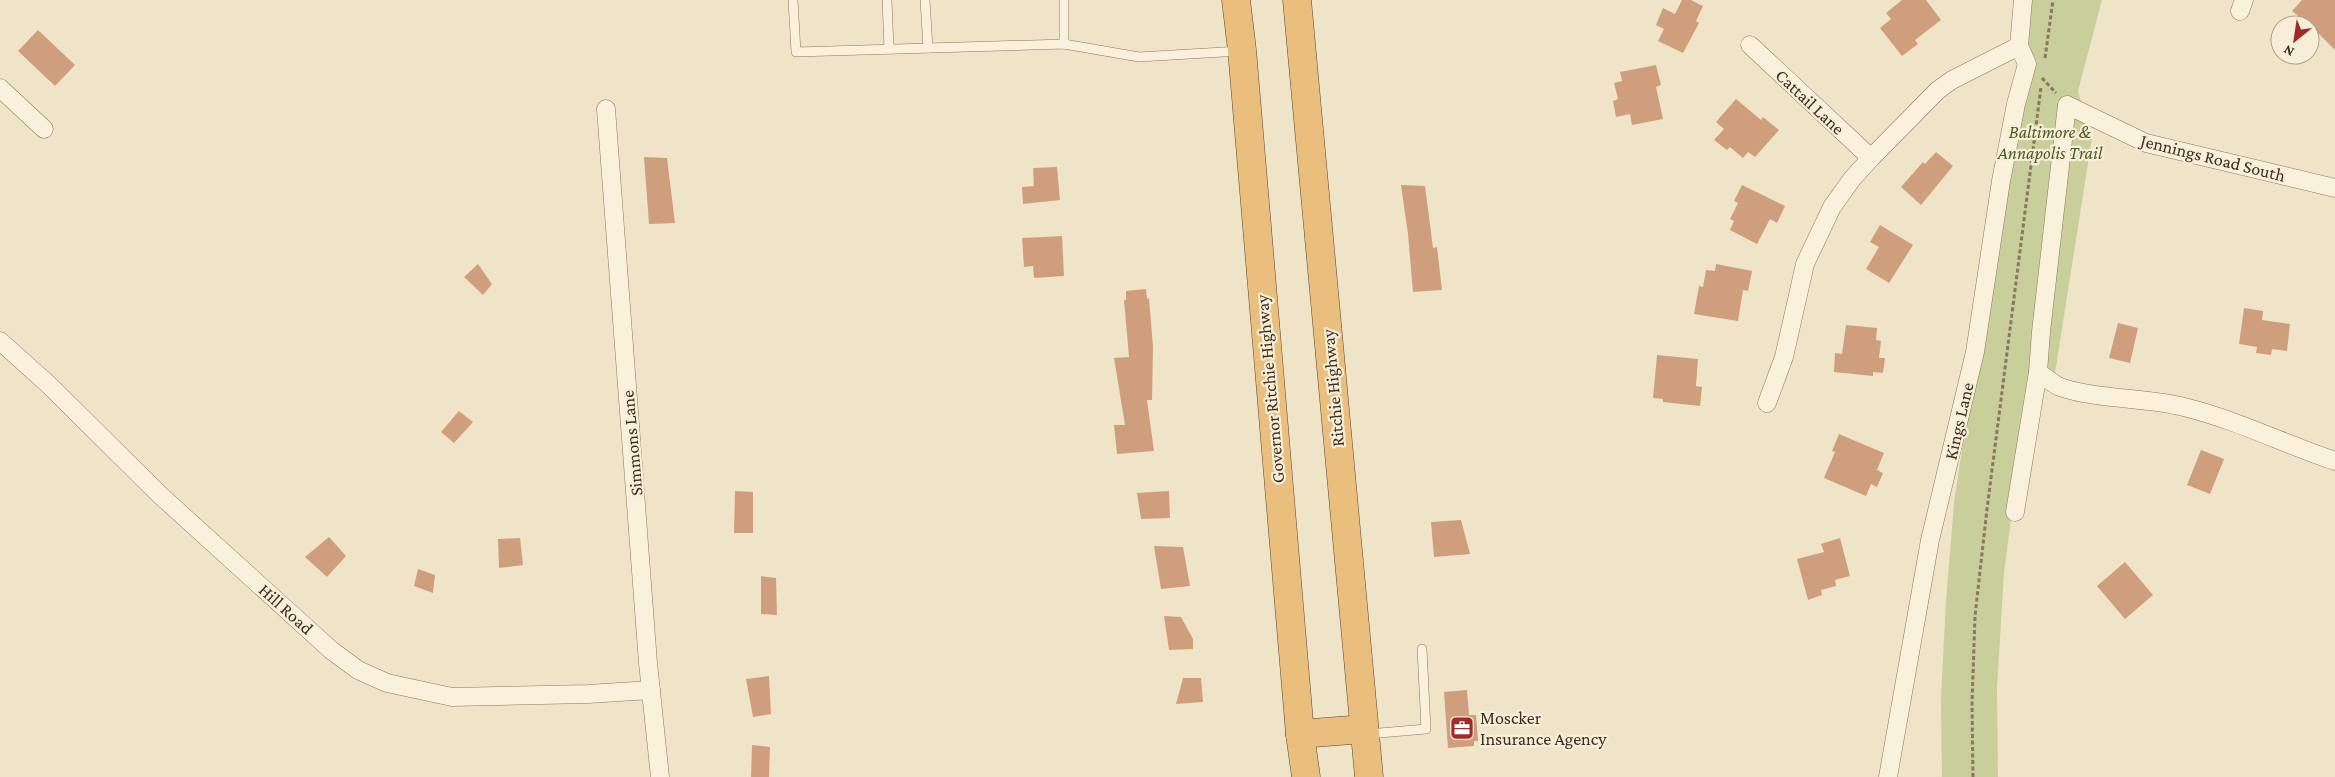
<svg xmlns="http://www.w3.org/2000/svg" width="2335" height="777" font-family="'Crimson Pro',serif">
<rect width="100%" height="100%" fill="#f0e4c8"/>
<path fill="#c9cf9b" d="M2029,0H2102L2078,91L2092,138L2055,373L2031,367L2004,573L1997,688L1998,777H1942L1941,698L1946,600L1954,503Z"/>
<g fill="#cf9f7d">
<path d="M1682,0H1691L1703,6L1696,21L1699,23L1683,53L1658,41L1664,29L1656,25L1663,8L1675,14Z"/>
<path d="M1902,0H1926L1941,20L1915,40L1918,44L1902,56L1880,28L1891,19L1886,13Z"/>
<path d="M2302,0H2335V50L2310,25L2292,11Z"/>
<path d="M38,30L75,65L55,86L18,51Z"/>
<path d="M1656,65L1661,85L1656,87L1663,119L1632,125L1630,114L1616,117L1613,101L1618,99L1614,83L1622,81L1620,72Z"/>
<path d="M1736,99L1761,120L1763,117L1779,130L1755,157L1748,152L1743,158L1730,147L1727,150L1714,140L1724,129L1716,122Z"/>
<path d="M1936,152L1953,166L1921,205L1901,187L1923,162L1925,164Z"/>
<path d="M644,157L667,158L675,223L649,224Z"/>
<path d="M1057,167L1060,200L1023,204L1022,187L1034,186L1033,168Z"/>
<path d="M1401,185L1425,186L1433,248L1437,247L1442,290L1413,292L1408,234Z"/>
<path d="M1742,185L1785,206L1777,223L1770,219L1757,244L1730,230L1734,221L1730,219L1738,203L1734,201Z"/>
<path d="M1880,225L1913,245L1889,283L1866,269L1879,247L1870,242Z"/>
<path d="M1062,236L1064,276L1034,278L1033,266L1024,267L1022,238Z"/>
<path d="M478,264L492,284L483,295L464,277Z"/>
<path d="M1716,264L1752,271L1748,291L1743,290L1738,321L1694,314L1699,286L1703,287L1706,270L1715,271Z"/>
<path d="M1146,289L1147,299L1149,298L1153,347L1152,400H1147L1154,451L1117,454L1114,425H1125L1114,358L1129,357L1124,300H1126V291Z"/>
<path d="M2244,308L2263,311L2262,320L2290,324L2287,351L2272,349L2271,355L2256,353L2257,347L2239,344Z"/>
<path d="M2118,323L2138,328L2130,363L2109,358Z"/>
<path d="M1846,325L1877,328L1876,340L1881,341L1879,358H1885L1883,373L1873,372V376L1834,372L1835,353L1842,354Z"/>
<path d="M1657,355L1698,359L1696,386L1702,387L1700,406L1663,402V399L1653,398Z"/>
<path d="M459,411L473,422L454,443L441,432Z"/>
<path d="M1839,434L1884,453L1877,470L1883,473L1877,487L1871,484L1866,496L1824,478L1835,452L1832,451Z"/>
<path d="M2201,450L2224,459L2210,494L2187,485Z"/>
<path d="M735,491L753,492V533H734Z"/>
<path d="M1169,491L1170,518L1141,519L1137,493Z"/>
<path d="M1461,520L1470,554L1434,557L1431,522Z"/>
<path d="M329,537L346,556L327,577L305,557Z"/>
<path d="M520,538L523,565L499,568L498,539Z"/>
<path d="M1840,538L1850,576L1835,580L1836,586L1821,590L1822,595L1808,600L1797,559L1824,552L1821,544Z"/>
<path d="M1154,546L1183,547L1190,586L1161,589Z"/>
<path d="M2125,562L2153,595L2125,619L2097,586Z"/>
<path d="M418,569L435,575L433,593L414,586Z"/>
<path d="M761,576L776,578L777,615L761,614Z"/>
<path d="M1164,616L1181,617L1193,639V649L1169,650Z"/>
<path d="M769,676L771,714L753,717L746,679Z"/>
<path d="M1183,678H1201L1203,702L1176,704Z"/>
<path d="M1467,690L1469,715H1476L1478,741H1474V746L1448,748L1444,692Z"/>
<path d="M752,745L770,747L769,777H751Z"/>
</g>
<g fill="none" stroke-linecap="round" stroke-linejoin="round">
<g stroke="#8d765c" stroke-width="10">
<g id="service">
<path d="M793,0L796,52L1064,44L1139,57L1240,51"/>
<path d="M887,0L889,49"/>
<path d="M925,0L928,48"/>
<path d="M1064,0V44"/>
<path d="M1368,734L1426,729L1422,649"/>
</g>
</g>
<g stroke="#8d765c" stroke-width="19">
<g id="minor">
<path d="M2240,11L2244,0"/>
<path d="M1750,45L1871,158"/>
<path d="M0,88L44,129"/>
<path d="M606,109L648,663L660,777"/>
<path d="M0,341L49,385L160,495L331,650L358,670L387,683L452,697L588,694L651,690"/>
<path d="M2038,372C2045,377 2053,384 2060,387C2098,400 2145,397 2184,407C2237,420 2284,444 2335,461"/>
<path d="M1767,403L1784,357L1805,264L1832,207L1852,179L1871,158L1938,90L1952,80L2019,46"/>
<path d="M2015,512L2038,372L2041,332L2067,105L2146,143L2335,188"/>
<path d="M1888,777L1930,540L1975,352L2001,181L2016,104L2027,64L2019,46L2023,0"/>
</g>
</g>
<g stroke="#5b4430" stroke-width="29">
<g id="trunk">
<path d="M1236,0L1242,50L1300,734L1306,777"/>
<path d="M1297,0L1369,777"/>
<path d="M1300,734L1364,729"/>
</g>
</g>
<g stroke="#8d765c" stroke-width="3" stroke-dasharray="4 2.5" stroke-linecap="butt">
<path d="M2045,58L2053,0"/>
<path d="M2042,78L2056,93"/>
<path d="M1973,777L1972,703L1975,616L1987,509L2041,87"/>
</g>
<use href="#service" stroke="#faf1dc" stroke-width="9"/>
<use href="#minor" stroke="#faf1dc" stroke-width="18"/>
<use href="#trunk" stroke="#eabe7c" stroke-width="28"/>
</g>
<defs>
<g id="office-square" transform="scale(1.25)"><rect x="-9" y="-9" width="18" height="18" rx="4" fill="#9e2a2b" stroke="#f7eed8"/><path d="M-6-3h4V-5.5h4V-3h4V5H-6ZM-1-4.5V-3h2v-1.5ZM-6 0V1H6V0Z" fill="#fff"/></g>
</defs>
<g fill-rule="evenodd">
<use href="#office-square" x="1462" y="728"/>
</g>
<g text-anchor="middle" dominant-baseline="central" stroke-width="4.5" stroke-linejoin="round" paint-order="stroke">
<g font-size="18" fill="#3d2e20" stroke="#f7eed8">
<text transform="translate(1810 102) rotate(43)">Cattail Lane</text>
<text transform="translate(2213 158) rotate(14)">Jennings Road South</text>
<text transform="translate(1333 388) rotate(-95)">Ritchie Highway</text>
<text transform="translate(1270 389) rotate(-95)">Governor Ritchie Highway</text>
<text transform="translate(1959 421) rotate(-77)">Kings Lane</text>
<text transform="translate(632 443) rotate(-95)">Simmons Lane</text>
<text transform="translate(286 609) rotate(42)">Hill Road</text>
</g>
<g font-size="18" font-style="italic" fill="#4d5a26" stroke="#f7eed8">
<text x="2050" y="132">Baltimore &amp;<tspan x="2050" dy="21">Annapolis Trail</tspan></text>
</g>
<g font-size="18" fill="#3d2e20" stroke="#f7eed8" text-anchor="start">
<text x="1480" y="718">Moscker<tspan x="1480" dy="21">Insurance Agency</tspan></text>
</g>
</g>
<g transform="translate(2295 40) rotate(210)"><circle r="24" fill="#f7eed8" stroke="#ada18e"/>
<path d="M0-4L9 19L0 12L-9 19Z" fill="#9e2a2b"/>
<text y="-8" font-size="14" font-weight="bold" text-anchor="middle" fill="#3d2e20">N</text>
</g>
</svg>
